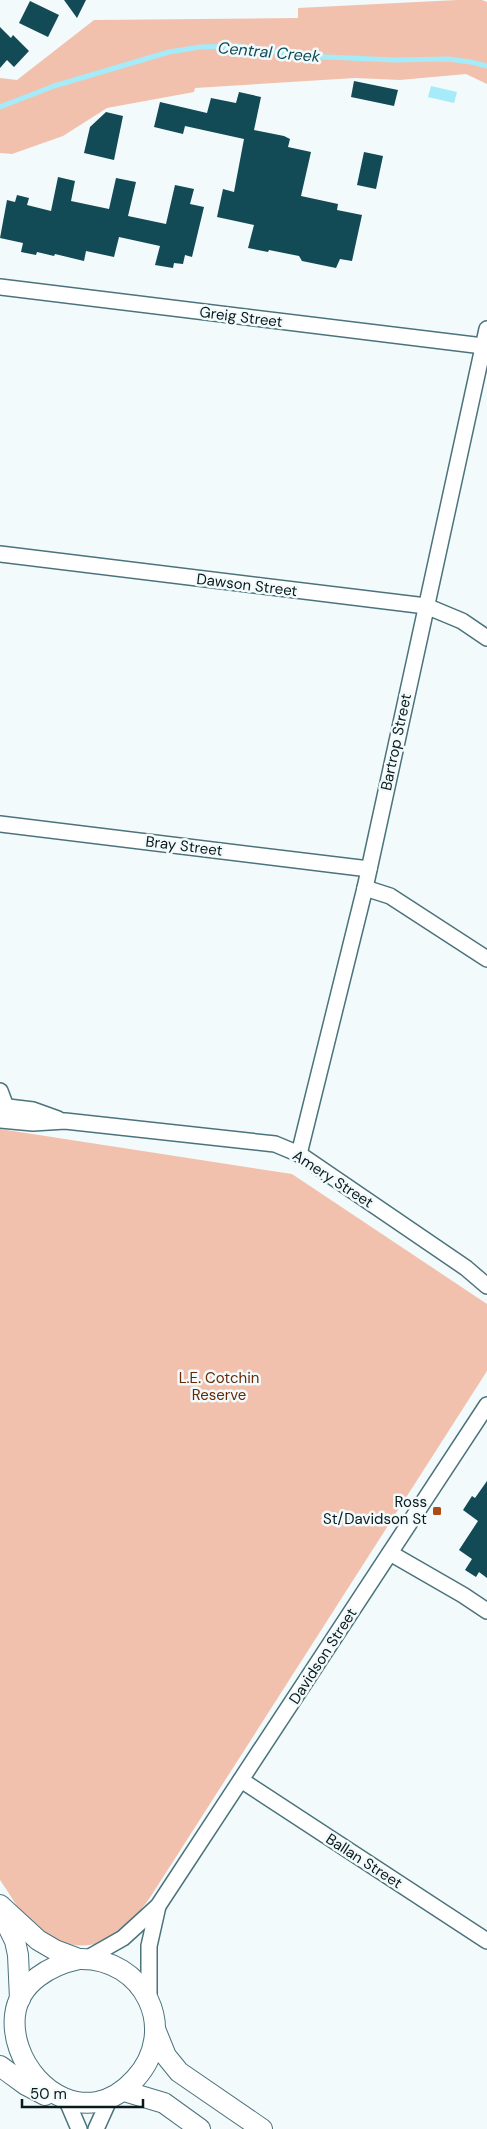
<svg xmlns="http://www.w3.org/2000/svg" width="487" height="2129" font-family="'DM Sans',sans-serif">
<rect width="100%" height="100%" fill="#f2fafc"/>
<g fill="#f2c1ad">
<path d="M457,0H482L487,2V84L466,74L400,80L355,78L195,88L194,92L107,108L63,136L12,154L0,153V78L17,80L94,20L298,18V8Z"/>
<path d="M0,1129L292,1174L487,1304V1371L151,1896C143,1907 135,1919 124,1928C94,1955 60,1949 32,1923C19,1912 10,1894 0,1880Z"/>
</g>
<path fill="#a5ebfa" d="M431,86L457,92L454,103L428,97Z"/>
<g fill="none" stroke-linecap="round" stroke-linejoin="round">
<path stroke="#a5ebfa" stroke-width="5" d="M0,107L54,86L169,52L200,47L237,46L304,56L394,60L448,59L471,62L487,66"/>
</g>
<g fill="#124a55">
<path d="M64,0H86L77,18Z"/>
<path d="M30,1L59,15L48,37L19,23Z"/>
<path d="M0,27L11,38L13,35L29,51L14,67L7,60L0,68Z"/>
<path d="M354,81L398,90L394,106L351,97Z"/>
<path d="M239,92L261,97L254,130L284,136L290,139L288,147L311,152L301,196L338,204L337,210L362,215L352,261L340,259L336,268L302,261L299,256L269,250L268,252L248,248L254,225L217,217L223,189L234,192L244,139L185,126L183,134L154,127L160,102L207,113L211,98L236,103Z"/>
<path d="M106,112L123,116L114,160L84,153L90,127Z"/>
<path d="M364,152L383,156L376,189L357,185Z"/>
<path d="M58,177L75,181L71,201L109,209L116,178L136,182L128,216L166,224L175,185L194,189L190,204L204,207L192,257L185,255L183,264L174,263L173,268L155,265L160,246L119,237L114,257L86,251L84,261L55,254L54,256L37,252L36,255L21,252L23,243L0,238L7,200L15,202L17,195L29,198L27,205L51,211Z"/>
<path d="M487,1481V1578L479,1572L476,1577L465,1570L472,1559L459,1550L478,1521L463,1510L472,1496L475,1498Z"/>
</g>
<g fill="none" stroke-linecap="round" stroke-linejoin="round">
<g stroke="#4b737c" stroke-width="18">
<g id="street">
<path d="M0,287L483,346"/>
<path d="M0,554L426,606L462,621L487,638"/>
<path d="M0,824L369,869"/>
<path d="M365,888L390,896L487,959"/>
<path d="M0,1091L9,1115"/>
<path d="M0,1106L33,1110L58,1119"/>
<path d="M0,1120L33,1123L65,1121L275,1144L299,1154L466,1268L487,1286"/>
<path d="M299,1154L365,888L487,329"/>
<path d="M390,1553L463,1595L487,1611"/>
<path d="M241,1780L487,1941"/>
<path d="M86,1959L123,1938L158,1906L487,1405"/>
<path d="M149,2001V1946L158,1906"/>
<path d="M67,2101L79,2129"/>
<path d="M96,2129L110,2098"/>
</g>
</g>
<g stroke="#4b737c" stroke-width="22">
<g id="secondary">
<path d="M0,1905L38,1940L55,1950L79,1959"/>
<path d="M0,1910L15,1941L18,1955L20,1999"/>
<path d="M79,1959C144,1957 180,2030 135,2079C124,2091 113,2099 97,2102C51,2110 10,2060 15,2015C19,1982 51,1965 79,1959Z"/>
<path d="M155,2029L166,2056L179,2072L262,2129"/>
<path d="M0,2066L26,2085L45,2095"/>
<path d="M124,2091L164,2103L200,2129"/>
</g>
</g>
<use href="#street" stroke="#fff" stroke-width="15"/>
<use href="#secondary" stroke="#fff" stroke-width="20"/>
</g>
<rect fill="#ae4a15" stroke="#f2fafc" stroke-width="2" x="432" y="1506" width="10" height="10" rx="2.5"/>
<g text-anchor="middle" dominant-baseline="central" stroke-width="5" stroke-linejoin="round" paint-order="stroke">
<g font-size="15" fill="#091a1d" stroke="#f2fafc">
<text transform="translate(241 317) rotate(7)">Greig Street</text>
<text transform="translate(247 585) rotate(7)">Dawson Street</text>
<text transform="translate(396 742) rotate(-78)">Bartrop Street</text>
<text transform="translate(184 846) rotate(7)">Bray Street</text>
<text transform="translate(333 1179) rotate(33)">Amery Street</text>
<text transform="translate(323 1656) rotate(-57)">Davidson Street</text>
<text transform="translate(364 1861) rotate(33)">Ballan Street</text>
</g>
<g font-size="15" fill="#6a2906" stroke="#f2fafc">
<text x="219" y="1378">L.E. Cotchin<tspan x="219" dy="17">Reserve</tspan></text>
</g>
<g font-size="15" fill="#091a1d" stroke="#f2fafc" text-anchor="end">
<text x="427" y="1502">Ross<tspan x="427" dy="17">St/Davidson St</tspan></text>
</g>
<g font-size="16" font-style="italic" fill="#0e4c57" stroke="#f2fafc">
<text transform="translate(269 52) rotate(5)">Central Creek</text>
</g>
</g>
<path d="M22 2099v8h121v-8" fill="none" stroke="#091a1d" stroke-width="2.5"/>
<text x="30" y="2099" font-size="15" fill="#091a1d" stroke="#f2fafc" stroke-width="4" paint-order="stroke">50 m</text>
</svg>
